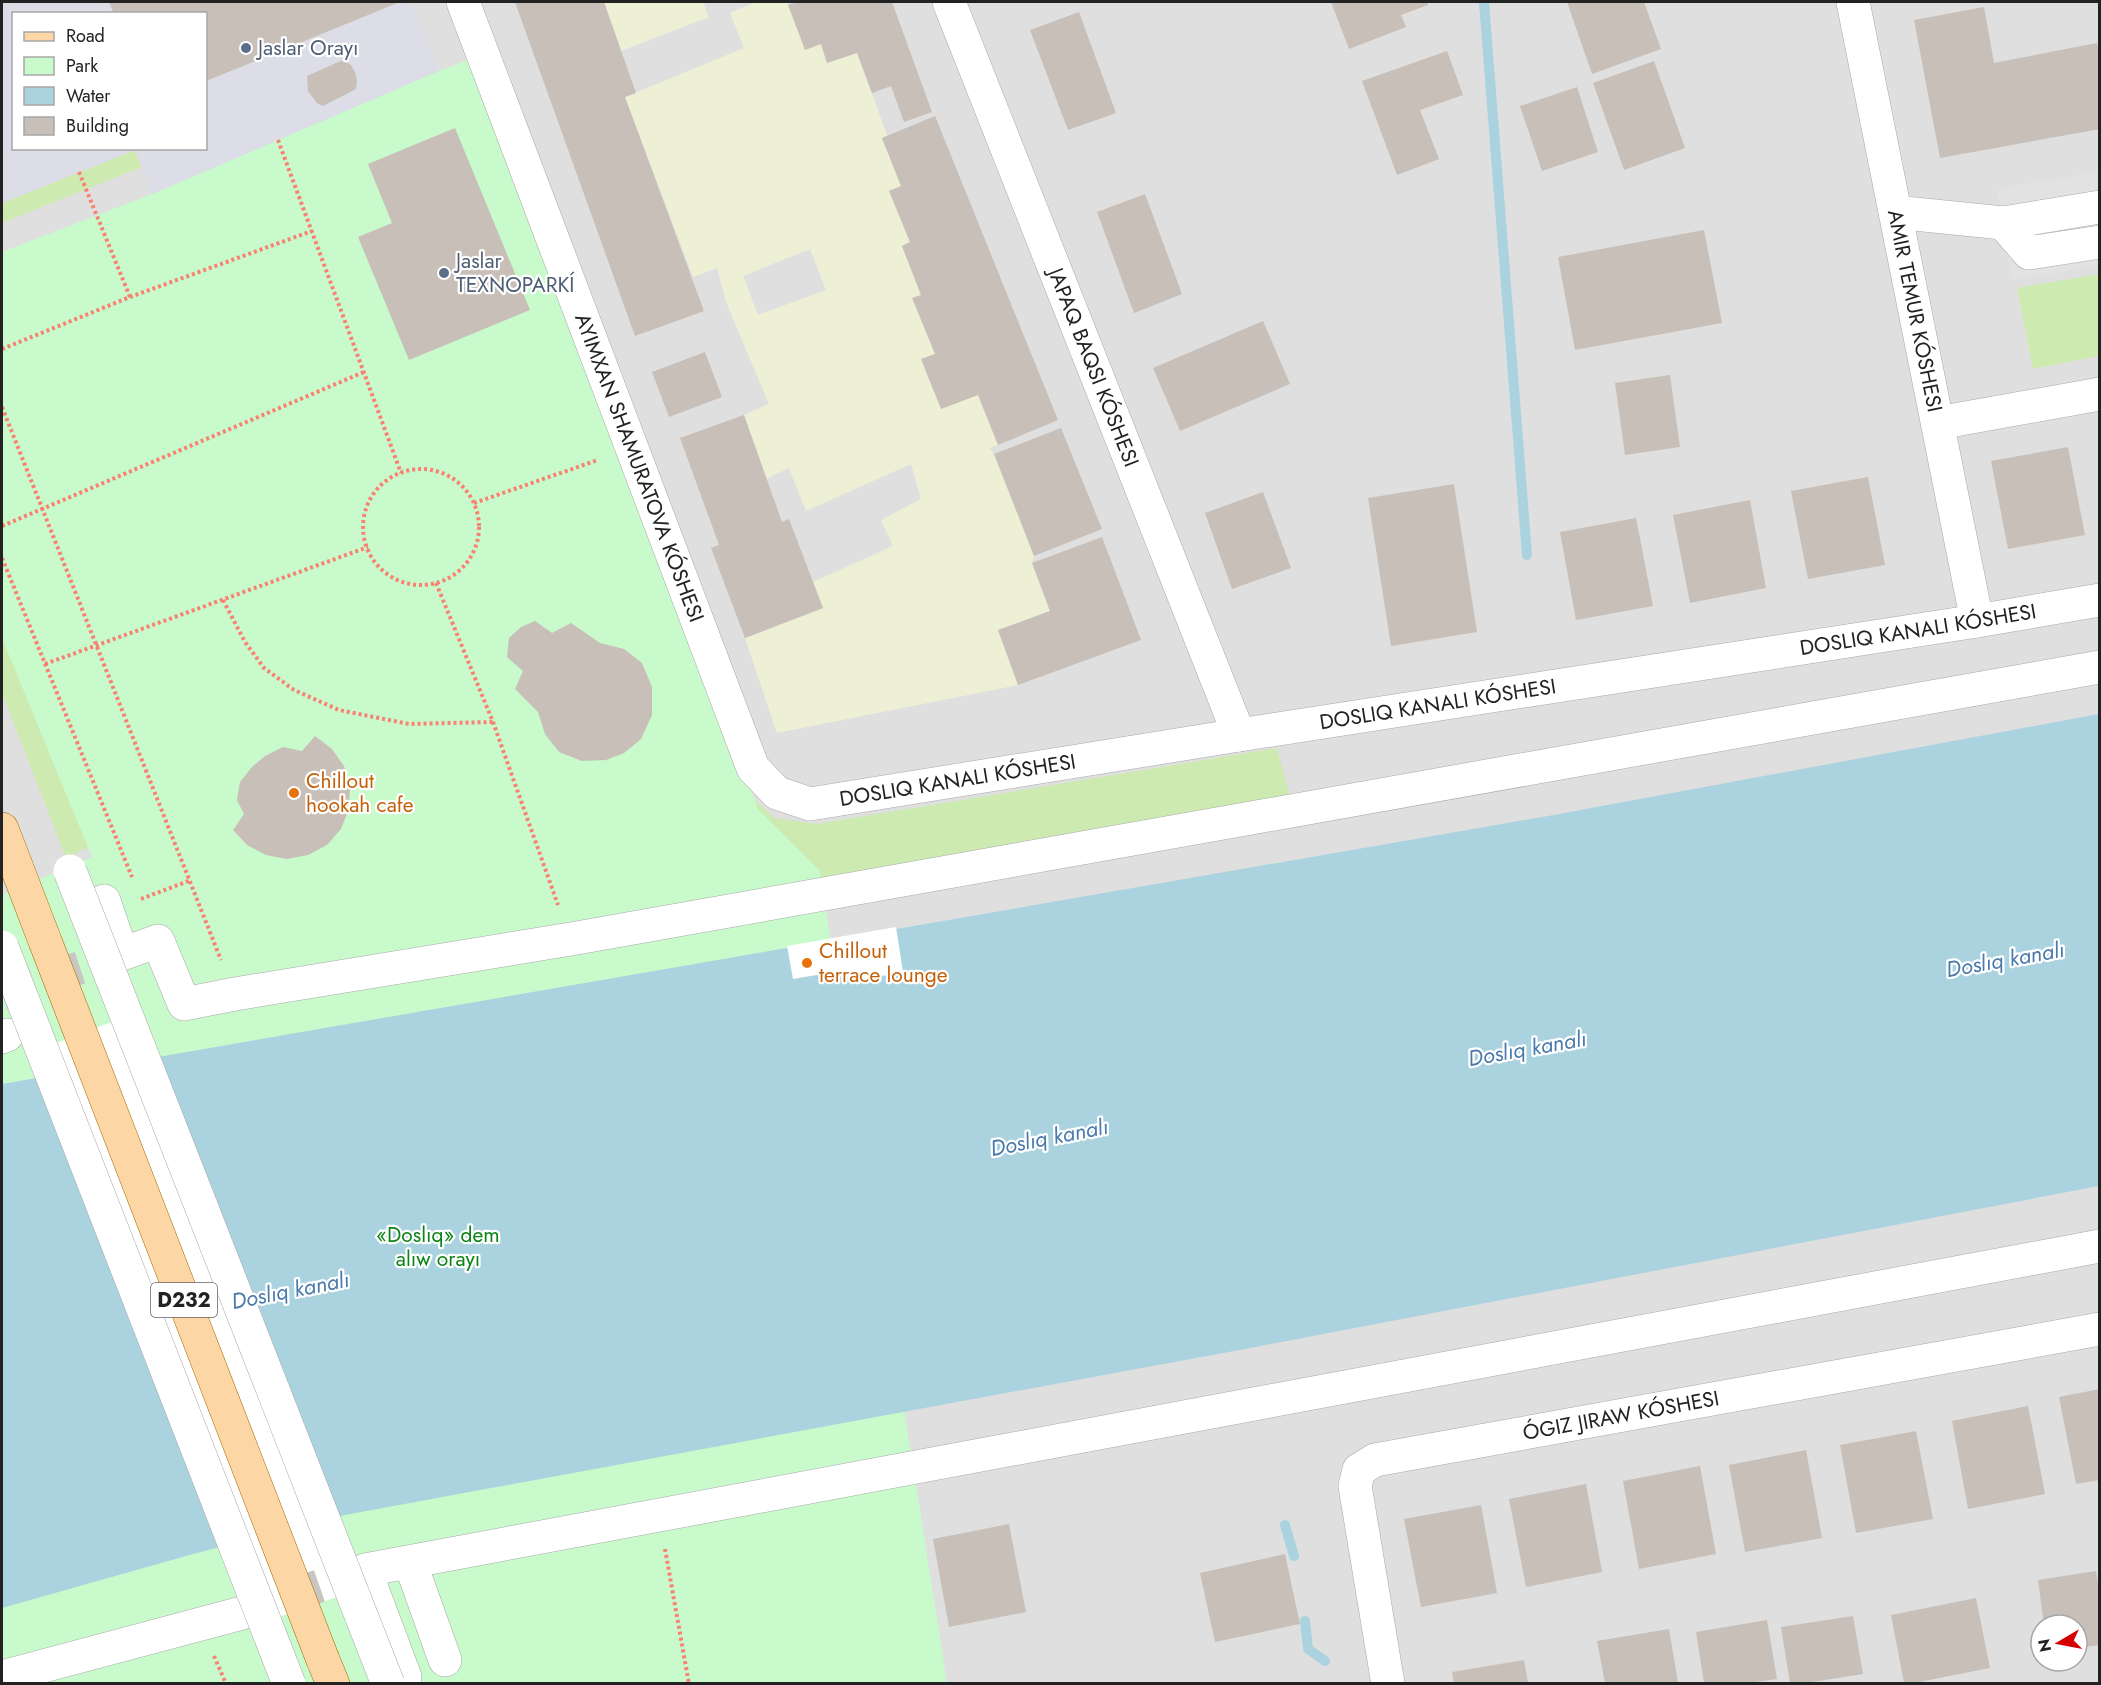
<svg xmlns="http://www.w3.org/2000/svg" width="2101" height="1685" font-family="Jost,sans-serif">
<rect width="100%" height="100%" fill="#f2efe9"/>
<path fill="#e0dfdf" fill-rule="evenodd" d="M2,2H2099V1683L2,1684ZM14,14H206V148H14ZM2041,1625H2077V1661H2041Z"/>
<g fill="#eef0d5" fill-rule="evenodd">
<path d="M604,2H703L709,17L621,51Z"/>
<path d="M756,2H787L805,49L821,44L827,63L857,53L887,135L882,139L901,186L889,191L910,242L902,246L921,295L913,298L935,354L921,359L941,409L978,395L998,445L989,448L994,454L1034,556L1032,563L1050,611L998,630L1018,685L777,733L745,638L823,608L813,582L893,546L881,520L921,499L911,464L806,511L789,468L766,479L744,415L769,404L726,302L717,268L693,277L625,97L744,48L730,13ZM810,249L826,290L758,315L743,276Z"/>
</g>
<g fill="#cdebb0">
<path d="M135,150L142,167L2,223V203Z"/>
<path d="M2099,274V356L2033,369L2017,288Z"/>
<path d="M2,591L89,847L69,856L64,853L2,693Z"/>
<path d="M658,743L749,795L775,818L817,824L1277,748L1290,798L811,879Z"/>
</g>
<path fill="#c8facc" d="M468,60L758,809L820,871L947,1683L2,1684V895L92,857L2,638V252L152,194L439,71Z"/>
<path fill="#e2e2e2" d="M2099,172V266L2012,280L1997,189Z"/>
<path fill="#dddde8" d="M2,2H109L114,13L14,14V148H206V81L400,2H411L439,71L152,194L135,150L2,203Z"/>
<path fill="#aad3df" d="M2099,714V1186L1245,1349L345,1515L193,1554L2,1608V1084L1548,816Z"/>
<g fill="#fff">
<path d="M896,927L903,972L849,982L846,970L793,979L787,946Z"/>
<path d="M133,1014L360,1589L258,1624L35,1051Z"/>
</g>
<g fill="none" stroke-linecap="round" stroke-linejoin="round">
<g stroke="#aad3df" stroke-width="10">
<path d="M1484,2L1527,555"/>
<path d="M1285,1525L1294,1556"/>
<path d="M1305,1621L1308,1649L1325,1661"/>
</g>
</g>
<g fill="#c7bfb8">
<path d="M109,2H400L206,81V14H114Z"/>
<path d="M515,2H604L636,93L625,97L704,311L635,336Z"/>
<path d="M798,2H892L932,112L904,122L891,86L872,93L857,53L827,63L821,44L805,50L788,5Z"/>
<path d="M1331,2H1427L1428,5L1401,15L1406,27L1349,49Z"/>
<path d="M1567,2H1644L1661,49L1592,74Z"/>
<path d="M1984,7L1994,63L2097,43L2100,54V129L1940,158L1914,20Z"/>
<path d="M1079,12L1116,113L1068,130L1030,30Z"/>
<path d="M1447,51L1463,95L1420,110L1439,159L1397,175L1362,81Z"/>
<path d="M343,60L351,65L355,72L357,81L356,89L323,106L317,103L308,91L307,76Z"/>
<path d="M1654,61L1685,148L1624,170L1593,83Z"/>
<path d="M1577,87L1598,152L1542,171L1520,106Z"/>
<path d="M935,116L1058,420L998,445L978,395L941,409L921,359L935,354L912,298L921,295L902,246L910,242L889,191L901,186L882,138Z"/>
<path d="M455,128L530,310L409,360L358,237L392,223L368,164Z"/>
<path d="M1145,194L1182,294L1134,313L1097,212Z"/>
<path d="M1704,230L1722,323L1575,350L1558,257Z"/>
<path d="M1263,321L1290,384L1180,431L1153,368Z"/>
<path d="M705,352L722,397L669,417L652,372Z"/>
<path d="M1670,375L1680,447L1625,455L1615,383Z"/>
<path d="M744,415L782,522L789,519L823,608L745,638L711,548L719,545L680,438Z"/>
<path d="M1061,428L1102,529L1034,556L994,454Z"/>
<path d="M2068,447L2085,535L2008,549L1991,461Z"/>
<path d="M1868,477L1885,565L1808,579L1791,491Z"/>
<path d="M1454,484L1477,632L1391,646L1368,498Z"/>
<path d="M1263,492L1291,568L1232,589L1205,513Z"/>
<path d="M1750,500L1766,588L1690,603L1673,515Z"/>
<path d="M1636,518L1653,606L1576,620L1560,532Z"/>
<path d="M1102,537L1141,640L1018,685L998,630L1050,611L1032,563Z"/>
<path d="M535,621L552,633L571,623L600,643L624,649L642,663L652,687V715L641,739L624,753L606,760L582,761L559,752L545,734L538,712L515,689L523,671L507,657L509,638L521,627Z"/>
<path d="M315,736L332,749L344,766L350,787L349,809L341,829L327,845L308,855L287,859L266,855L247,845L233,830L244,814L237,800L240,782L252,767L265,756L283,747L302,751Z"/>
<path d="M2100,1389V1480L2076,1484L2059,1397Z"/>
<path d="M2028,1406L2045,1494L1968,1509L1952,1421Z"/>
<path d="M1916,1431L1933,1519L1856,1533L1840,1445Z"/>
<path d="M1806,1450L1822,1538L1745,1552L1729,1465Z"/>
<path d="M1700,1466L1716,1554L1639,1569L1623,1481Z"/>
<path d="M1586,1484L1602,1572L1526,1587L1509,1499Z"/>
<path d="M1481,1505L1497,1593L1421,1607L1404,1519Z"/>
<path d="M1009,1524L1026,1612L949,1627L933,1539Z"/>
<path d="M1285,1554L1300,1624L1215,1642L1200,1573Z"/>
<path d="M2096,1571L2100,1598V1645L2077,1648V1625H2044L2038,1580Z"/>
<path d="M1976,1598L1990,1668L1914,1683H1904L1891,1615Z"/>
<path d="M1853,1616L1863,1674L1806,1683H1790L1781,1627Z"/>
<path d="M1767,1620L1777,1679L1748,1683H1704L1696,1632Z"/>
<path d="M1669,1629L1678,1683H1605L1597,1641Z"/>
<path d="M1524,1660L1528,1683H1454L1452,1672Z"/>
</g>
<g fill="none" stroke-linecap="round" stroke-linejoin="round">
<g stroke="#c8c6c1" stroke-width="33" stroke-dasharray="33 16" stroke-linecap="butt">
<path d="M2,993L122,954"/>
<path d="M242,1613L365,1570"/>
</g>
<g stroke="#a9a9a9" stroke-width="34">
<g id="minor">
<path id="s1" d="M463,2L753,768L777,793L810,804L1239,735L1977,621L2100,600"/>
<path id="s2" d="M949,2L1239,735"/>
<path id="s3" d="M1853,2L1977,621"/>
<path d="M1895,212L2003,223L2100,207"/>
<path d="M2003,223L2029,253L2100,242"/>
<path d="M1938,423L2100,394"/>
<path d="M104,901L122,954L158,941L184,1004L235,994L571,939L2100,667"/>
<path d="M2,1037L7,1035"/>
<path d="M410,1562L445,1660"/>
<path d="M2,1677L242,1613"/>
<path d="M405,1677L365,1570L2100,1246"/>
<path id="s4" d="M1388,1684L1355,1486L1359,1470L1375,1460L2100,1329"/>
</g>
</g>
<g stroke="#a06b00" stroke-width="34">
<g id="major">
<path d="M2,829L45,941"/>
<path d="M323,1660L333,1684"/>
</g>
</g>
<g stroke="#fa8072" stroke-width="4" stroke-dasharray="3 3" stroke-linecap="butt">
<path d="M278,140L401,473"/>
<path d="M79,172L130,297"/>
<path d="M2,349L130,297L312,231"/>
<path d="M2,407L221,960"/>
<circle cx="421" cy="527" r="58"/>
<path d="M474,503L598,460"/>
<path d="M2,526L364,372"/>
<path d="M2,558L132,877"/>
<path d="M436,583L493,722L558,905"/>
<path d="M223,600L245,642L264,668L294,690L339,710L409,724L493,722"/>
<path d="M45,664L368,547"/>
<path d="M141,899L191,880"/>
<path d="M665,1549L689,1684"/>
<path d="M214,1656L226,1684"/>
</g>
<use href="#minor" stroke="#fff" stroke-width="33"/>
<use href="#major" stroke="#fcd6a4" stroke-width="33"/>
<g stroke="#a9a9a9" stroke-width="34" stroke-linecap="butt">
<g id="minor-bridge">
<path d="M70,871L388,1684"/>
<path d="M2,947L289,1684"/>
</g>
</g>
<g stroke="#a06b00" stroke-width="34" stroke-linecap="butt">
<path id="major-bridge" d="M45,941L323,1660"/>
</g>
<use href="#minor-bridge" stroke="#fff" stroke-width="33"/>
<use href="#major-bridge" stroke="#fcd6a4" stroke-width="33"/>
</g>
<g fill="#5c6f8a" stroke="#fff" stroke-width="2">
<circle cx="246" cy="48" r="6"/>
<circle cx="444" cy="273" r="6"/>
</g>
<g fill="#e8710a" stroke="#fff" stroke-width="2">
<circle cx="294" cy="793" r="6"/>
<circle cx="807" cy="963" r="6"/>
</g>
<g text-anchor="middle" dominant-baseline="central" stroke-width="4.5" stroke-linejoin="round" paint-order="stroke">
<rect fill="#fff" stroke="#646464" stroke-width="1.5" x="151" y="1283" width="66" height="34" rx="4.5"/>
<g font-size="20" font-weight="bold" fill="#222">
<text x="184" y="1300">D232</text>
</g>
<g font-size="21" fill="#4e5e75" stroke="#fff" text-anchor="start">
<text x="258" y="48">Jaslar Orayı</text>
<text x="456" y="261">Jaslar<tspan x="456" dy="24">TEXNOPARKÍ</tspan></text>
</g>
<g font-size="21" fill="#222" stroke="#fff">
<text stroke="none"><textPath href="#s3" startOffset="315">AMIR TEMUR KÓSHESI</textPath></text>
<text stroke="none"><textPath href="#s2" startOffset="393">JAPAQ BAQSI KÓSHESI</textPath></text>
<text stroke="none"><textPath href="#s1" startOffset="498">AYIMXAN SHAMURATOVA KÓSHESI</textPath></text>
<text stroke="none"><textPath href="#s1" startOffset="2010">DOSLIQ KANALI KÓSHESI</textPath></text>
<text stroke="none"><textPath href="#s1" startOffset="1524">DOSLIQ KANALI KÓSHESI</textPath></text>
<text stroke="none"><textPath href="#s1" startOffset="1038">DOSLIQ KANALI KÓSHESI</textPath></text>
<text stroke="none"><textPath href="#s4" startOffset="486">ÓGIZ JIRAW KÓSHESI</textPath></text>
</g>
<g font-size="21" fill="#c56008" stroke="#fff" text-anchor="start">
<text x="306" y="781">Chillout<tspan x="306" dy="24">hookah cafe</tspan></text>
<text x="819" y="951">Chillout<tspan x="819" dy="24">terrace lounge</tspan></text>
</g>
<g font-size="21" fill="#0c8416" stroke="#fff">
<text x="438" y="1235">«Doslıq» dem<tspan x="438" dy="24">alıw orayı</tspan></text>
</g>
<g font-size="22" font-style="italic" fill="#4a7aab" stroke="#fff">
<text transform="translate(2005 959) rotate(-10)">Doslıq kanalı</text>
<text transform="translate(1527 1048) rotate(-10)">Doslıq kanalı</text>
<text transform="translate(1049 1137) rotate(-11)">Doslıq kanalı</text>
<text transform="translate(290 1290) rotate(-11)">Doslıq kanalı</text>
</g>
</g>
<rect width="2101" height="1685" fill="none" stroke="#222222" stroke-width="6"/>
<rect x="12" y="12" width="195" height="138" fill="#ffffff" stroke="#a7a7a7" stroke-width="1.5"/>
<rect x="24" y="32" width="30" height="9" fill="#fcd6a4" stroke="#a7a7a7" stroke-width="1.5"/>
<text x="66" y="42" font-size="18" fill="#222222">Road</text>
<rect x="24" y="57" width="30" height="18" fill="#c8facc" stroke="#a7a7a7" stroke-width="1.5"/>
<text x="66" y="72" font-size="18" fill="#222222">Park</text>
<rect x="24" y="87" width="30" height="18" fill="#aad3df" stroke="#a7a7a7" stroke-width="1.5"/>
<text x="66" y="102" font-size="18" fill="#222222">Water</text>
<rect x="24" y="117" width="30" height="18" fill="#c7bfb8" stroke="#a7a7a7" stroke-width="1.5"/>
<text x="66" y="132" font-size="18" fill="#222222">Building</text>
<g transform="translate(2059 1643) rotate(260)"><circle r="28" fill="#ffffff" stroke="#a7a7a7" stroke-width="1.5"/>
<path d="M0-4.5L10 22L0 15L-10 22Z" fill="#d40000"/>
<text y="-9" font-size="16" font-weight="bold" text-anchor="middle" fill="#222222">N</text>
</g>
</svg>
